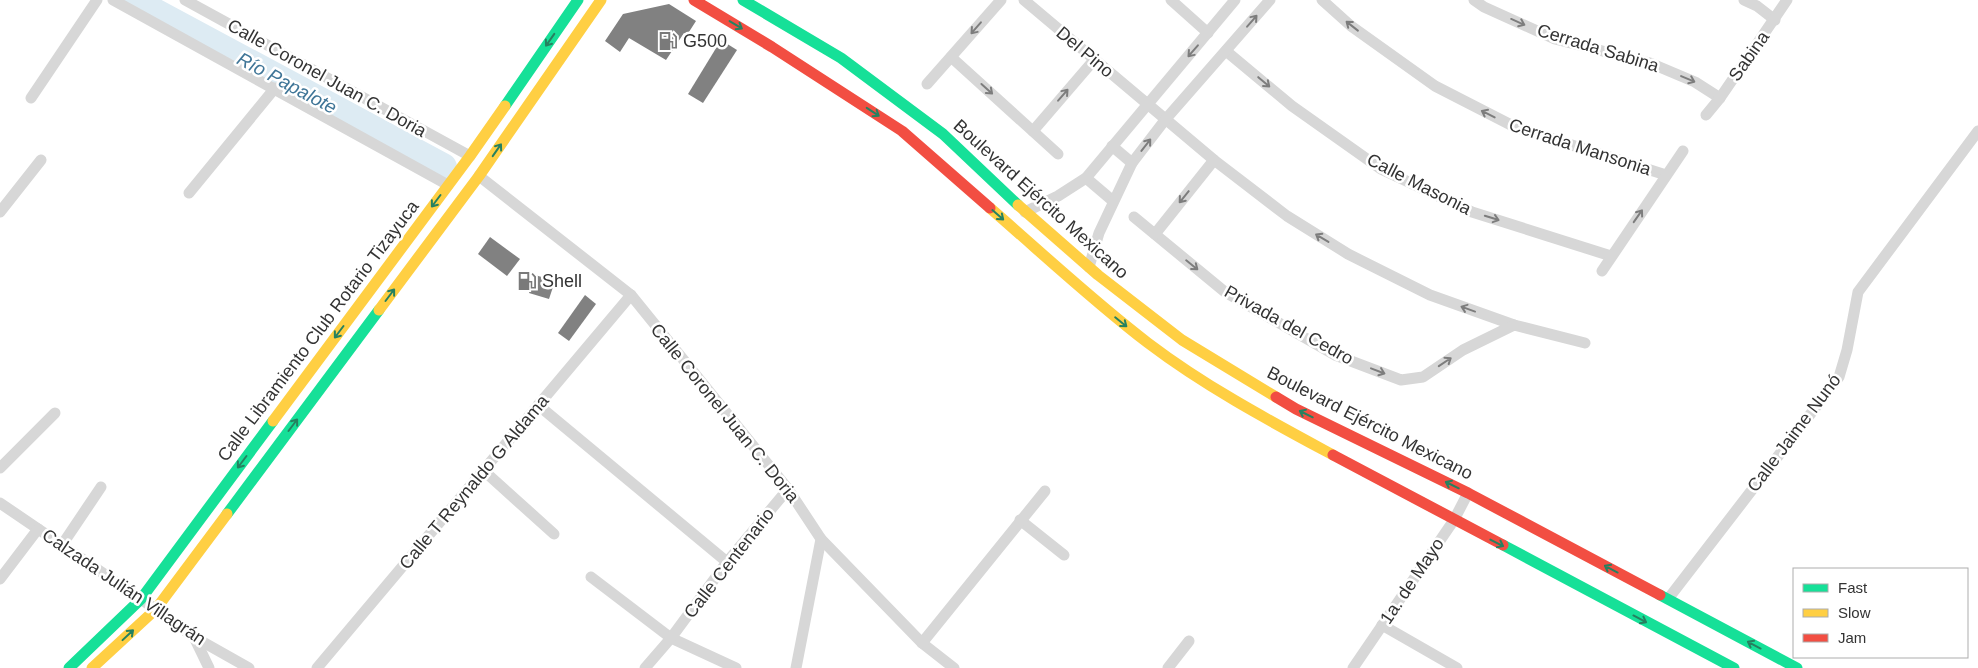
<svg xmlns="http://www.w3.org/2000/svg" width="1978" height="668" font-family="Helvetica,sans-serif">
<rect width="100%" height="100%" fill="#fff"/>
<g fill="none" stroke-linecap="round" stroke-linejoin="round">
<path stroke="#ddebf3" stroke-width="28" d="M132,0L443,167"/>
</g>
<g fill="#818181">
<path d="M669,4L696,21L687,35L684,33L666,60L629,38L620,52L605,41L623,14Z"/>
<path d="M721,40L737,50L703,103L688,94Z"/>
<path d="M490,237L520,259L507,276L478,254Z"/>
<path d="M535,275L555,281L549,299L529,293Z"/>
<path d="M585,295L596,304L569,341L558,333Z"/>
</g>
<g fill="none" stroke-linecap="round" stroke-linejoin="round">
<g stroke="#d7d7d7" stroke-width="11">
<path d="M113,0L448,185"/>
<path d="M185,0L470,156"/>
<path d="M1024,0L1214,160L1287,216L1348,254L1430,295L1514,325L1585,343"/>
<path d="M1171,0L1208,33"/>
<path d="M1322,0L1351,26L1435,86L1515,127L1666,175"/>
<path d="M1474,0L1484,7L1555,39L1650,63L1695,82L1720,98"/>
<path d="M1744,0L1757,6L1775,20"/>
<path d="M1226,51L1292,106L1381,169L1472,212L1611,256"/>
<path d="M951,57L1058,154"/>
<path d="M927,84L1001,0"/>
<path d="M31,98L97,0"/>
<path d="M1706,115L1720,98L1787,0"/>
<path d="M1033,131L1094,60"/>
<path d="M1112,146L1132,163"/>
<path d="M479,176L631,295L788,489L821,539L922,643L954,668"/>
<path d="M1086,178L1113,201"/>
<path d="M189,193L275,88"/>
<path d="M0,212L41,160"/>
<path d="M1025,212L1058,196L1086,178L1235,0"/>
<path d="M1134,217L1225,292L1335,355L1401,380L1423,377L1463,350L1514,325"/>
<path d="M1155,234L1214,160"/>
<path d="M1089,267L1099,233L1132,163L1165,120L1270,0"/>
<path d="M1602,271L1683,151"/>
<path d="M538,405L727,562"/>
<path d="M0,468L55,413"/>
<path d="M483,470L554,534"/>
<path d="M0,503L141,599L194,637L249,668"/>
<path d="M1020,520L1064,555"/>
<path d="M62,545L101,487"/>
<path d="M591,577L671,638L736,668"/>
<path d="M0,579L38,529"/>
<path d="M1668,599L1839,377L1847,350L1858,292L1978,131"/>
<path d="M1382,625L1457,668"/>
<path d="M194,637L209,668"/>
<path d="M922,643L1045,491"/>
<path d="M317,668L631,295"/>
<path d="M645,668L671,638L727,562L788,489"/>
<path d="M796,668L821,539"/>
<path d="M1168,668L1189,641"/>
<path d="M1353,668L1454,520L1468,493"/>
</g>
<g stroke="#16e098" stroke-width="11">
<path d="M743,0L841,58L943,134L1018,205"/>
<path d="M505,106L578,0"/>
<path d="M227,514L379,310"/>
<path d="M1503,545L1734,668"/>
<path d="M1660,595L1797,668"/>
<path d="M69,668L141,599L273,421"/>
</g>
<g stroke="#ffcf43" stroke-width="11">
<path d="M1018,205L1098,275L1182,340L1276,397"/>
<path d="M990,208C1042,253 1093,301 1148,343C1206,387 1270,421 1333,455"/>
<path d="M379,310L479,176L601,0"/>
<path d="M273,421L470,156L505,106"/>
<path d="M92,668L156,609L227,514"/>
</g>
<g stroke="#f24e42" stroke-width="11">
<path d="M694,0L772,47L902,131L990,208"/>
<path d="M1276,397L1296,409L1468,493L1660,595"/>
<path d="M1333,455L1503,545"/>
</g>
</g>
<defs><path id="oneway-shaft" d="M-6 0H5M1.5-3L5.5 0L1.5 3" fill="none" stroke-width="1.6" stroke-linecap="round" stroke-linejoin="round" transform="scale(1.25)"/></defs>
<g stroke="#7d7d7d">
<use href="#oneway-shaft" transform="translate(1252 21) rotate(-49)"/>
<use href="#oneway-shaft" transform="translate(1518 22) rotate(24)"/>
<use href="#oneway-shaft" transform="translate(1352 26) rotate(-142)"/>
<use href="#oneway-shaft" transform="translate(976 28) rotate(131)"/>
<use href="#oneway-shaft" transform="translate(1193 51) rotate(131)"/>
<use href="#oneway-shaft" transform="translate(1688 79) rotate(23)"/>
<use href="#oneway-shaft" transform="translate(1264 82) rotate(40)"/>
<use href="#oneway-shaft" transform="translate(987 89) rotate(42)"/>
<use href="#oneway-shaft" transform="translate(1063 95) rotate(-49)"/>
<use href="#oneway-shaft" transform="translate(1488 114) rotate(-153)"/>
<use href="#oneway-shaft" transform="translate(1146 145) rotate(-52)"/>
<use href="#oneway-shaft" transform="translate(1184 197) rotate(129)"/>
<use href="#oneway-shaft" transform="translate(1638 216) rotate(-55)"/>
<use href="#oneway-shaft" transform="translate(1492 218) rotate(17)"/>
<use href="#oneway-shaft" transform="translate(1322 238) rotate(-149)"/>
<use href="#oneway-shaft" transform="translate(1192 265) rotate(39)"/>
<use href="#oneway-shaft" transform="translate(1468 309) rotate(-160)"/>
<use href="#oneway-shaft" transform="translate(1445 362) rotate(-34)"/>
<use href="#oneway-shaft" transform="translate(1378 371) rotate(21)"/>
</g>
<g stroke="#268160">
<use href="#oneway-shaft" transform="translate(736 25) rotate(31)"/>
<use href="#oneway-shaft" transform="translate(550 40) rotate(125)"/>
<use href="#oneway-shaft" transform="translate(873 112) rotate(33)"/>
<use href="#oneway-shaft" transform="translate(497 150) rotate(-55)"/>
<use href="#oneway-shaft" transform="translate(436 201) rotate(127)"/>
<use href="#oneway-shaft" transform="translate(998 215) rotate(41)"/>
<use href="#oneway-shaft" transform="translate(390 295) rotate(-53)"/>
<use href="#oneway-shaft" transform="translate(1121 322) rotate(39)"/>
<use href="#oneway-shaft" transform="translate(339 332) rotate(127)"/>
<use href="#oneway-shaft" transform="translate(1306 414) rotate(-154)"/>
<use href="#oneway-shaft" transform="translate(293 425) rotate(-53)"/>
<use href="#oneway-shaft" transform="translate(242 462) rotate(127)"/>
<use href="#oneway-shaft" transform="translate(1452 485) rotate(-154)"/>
<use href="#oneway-shaft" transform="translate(1497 543) rotate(27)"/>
<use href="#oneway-shaft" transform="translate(1611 569) rotate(-152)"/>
<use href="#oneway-shaft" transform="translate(1640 619) rotate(28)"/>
<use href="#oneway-shaft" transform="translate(128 635) rotate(-43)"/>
<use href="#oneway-shaft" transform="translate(1754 645) rotate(-152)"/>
</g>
<defs>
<g id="fuel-bare" transform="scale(1.5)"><path d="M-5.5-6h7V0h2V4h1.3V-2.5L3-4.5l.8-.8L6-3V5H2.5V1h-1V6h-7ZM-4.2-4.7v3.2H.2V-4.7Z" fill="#7a7a7a" stroke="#fff" stroke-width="2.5" paint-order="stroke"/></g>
</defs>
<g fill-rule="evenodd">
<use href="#fuel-bare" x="668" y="41"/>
<use href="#fuel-bare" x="527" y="281"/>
</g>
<g text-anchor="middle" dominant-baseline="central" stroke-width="5" stroke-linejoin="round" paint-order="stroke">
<g font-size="18" fill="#333" stroke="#fff" text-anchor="start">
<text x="683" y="41">G500</text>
<text x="542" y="281">Shell</text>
</g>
<g font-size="18" fill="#333" stroke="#fff">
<text transform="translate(1598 48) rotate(17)">Cerrada Sabina</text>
<text transform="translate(1085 52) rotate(40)">Del Pino</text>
<text transform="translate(1749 56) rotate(-55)">Sabina</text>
<text transform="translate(327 78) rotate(29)">Calle Coronel Juan C. Doria</text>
<text transform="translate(1580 147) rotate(18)">Cerrada Mansonia</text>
<text transform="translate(1419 184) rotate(27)">Calle Masonia</text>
<text transform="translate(1041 199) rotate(42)">Boulevard Ejército Mexicano</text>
<text transform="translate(1289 325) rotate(29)">Privada del Cedro</text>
<text transform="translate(318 331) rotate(-53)">Calle Libramiento Club Rotario Tizayuca</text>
<text transform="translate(725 413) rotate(51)">Calle Coronel Juan C. Doria</text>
<text transform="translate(1370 423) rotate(27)">Boulevard Ejército Mexicano</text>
<text transform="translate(1794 433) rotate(-53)">Calle Jaime Nunó</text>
<text transform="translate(474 482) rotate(-50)">Calle T Reynaldo G Aldama</text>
<text transform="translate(729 563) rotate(-52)">Calle Centenario</text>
<text transform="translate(1412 581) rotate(-56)">1a. de Mayo</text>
<text transform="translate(124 587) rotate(34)">Calzada Julián Villagrán</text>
</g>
<g font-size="19" font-style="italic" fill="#3f7597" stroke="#fff">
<text transform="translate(287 83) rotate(28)">Río Papalote</text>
</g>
</g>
<rect x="1793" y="568" width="175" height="90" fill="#ffffff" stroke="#adadad"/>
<rect x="1803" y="584" width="25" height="8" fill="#16e098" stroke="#adadad"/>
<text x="1838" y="593" font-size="15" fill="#333333">Fast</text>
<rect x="1803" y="609" width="25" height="8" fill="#ffcf43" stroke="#adadad"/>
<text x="1838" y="618" font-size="15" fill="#333333">Slow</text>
<rect x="1803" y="634" width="25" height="8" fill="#f24e42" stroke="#adadad"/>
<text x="1838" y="643" font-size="15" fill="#333333">Jam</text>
</svg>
